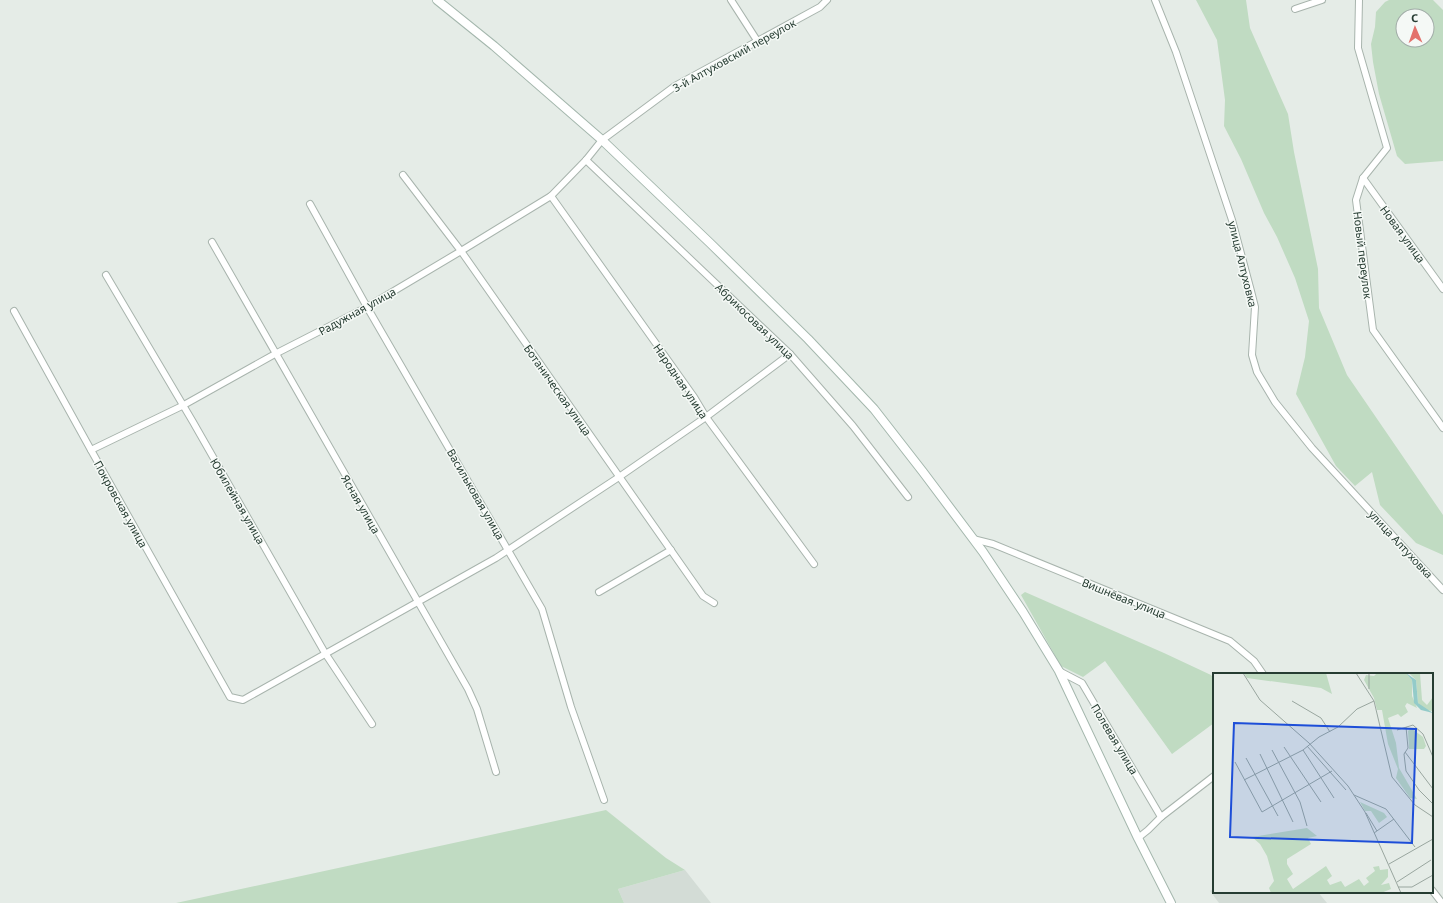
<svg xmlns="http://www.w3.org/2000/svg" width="1443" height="903" font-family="'Noto Sans',sans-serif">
<rect width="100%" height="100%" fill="#e5ece7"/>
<g fill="#d3dcd6">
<path d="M685,870L711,903H624L618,889Z"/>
<path d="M1214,888V892H1318L1327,903H1219L1210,891Z"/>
</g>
<g fill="#c0dbc2" fill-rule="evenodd">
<path d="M1196,0H1246L1250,28L1288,114L1294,152L1318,269L1319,308L1347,375L1443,515V555L1416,543L1380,505L1372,472L1355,486L1336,466L1296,394L1305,357L1309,321L1295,278L1277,237L1264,213L1241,159L1224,126L1225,100L1217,40Z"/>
<path d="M1389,0H1433L1443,10V161L1405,164L1397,156L1379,94L1373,62L1371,44L1375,27L1376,12L1385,2ZM1403,16H1427V40H1403Z"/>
<path d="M1025,592L1164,653L1211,675L1214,679V723L1172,754L1105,661L1083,677L1061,666L1021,595Z"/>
<path d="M606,810L666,858L685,870L618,889L624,903H176Z"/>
</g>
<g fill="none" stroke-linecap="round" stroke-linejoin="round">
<g stroke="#a8b4ad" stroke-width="8">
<g id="street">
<path d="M731,0L758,42"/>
<path d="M1155,0L1176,52L1232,220L1251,291L1255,307L1252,355L1257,372L1275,402L1312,448L1443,590"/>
<path d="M1359,0L1358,48L1387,148L1363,178L1356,200L1373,330L1443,428"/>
<path d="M1295,9L1322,0"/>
<path d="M586,160L790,354L853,426L908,497"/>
<path d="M403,175L461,251L703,596L714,603"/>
<path d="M1363,178L1443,289"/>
<path d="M551,196L694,397L706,417L814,564"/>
<path d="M310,204L367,307L542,609L571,707L604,800"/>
<path d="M212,242L468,689L477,709L496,772"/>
<path d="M106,275L193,422L325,653L372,724"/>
<path d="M14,311L91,450L230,697L243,700L496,558L619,477L706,417L790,354"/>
<path d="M91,450L182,406L275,354L367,307L461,251L551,196L586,160L602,140L675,86L820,7L827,0"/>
<path d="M973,539L993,544L1230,641L1254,661L1263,674"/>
<path d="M599,592L671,550"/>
<path d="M1059,671L1082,683L1161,817"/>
<path d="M1138,838L1148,830L1161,817L1214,776"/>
<path d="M1432,890L1442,903"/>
</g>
</g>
<g stroke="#a4b7ad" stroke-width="10">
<path id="secondary" d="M437,0L494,46L602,140L710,243L808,339L874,409L923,472L983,552L1023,612L1059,671L1138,838L1171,903"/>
</g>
<use href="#street" stroke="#fff" stroke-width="6"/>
<use href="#secondary" stroke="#fff" stroke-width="8"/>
</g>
<g text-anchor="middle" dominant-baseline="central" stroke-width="3" stroke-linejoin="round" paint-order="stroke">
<g font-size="11" fill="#263c32" stroke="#f5f9f6">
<text transform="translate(734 55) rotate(-29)">3-й Алтуховский переулок</text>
<text transform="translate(1403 234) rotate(54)">Новая улица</text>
<text transform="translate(1363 255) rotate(83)">Новый переулок</text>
<text transform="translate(1243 264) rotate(76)">улица Алтуховка</text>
<text transform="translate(357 311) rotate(-29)">Радужная улица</text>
<text transform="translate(755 321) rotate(44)">Абрикосовая улица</text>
<text transform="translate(681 381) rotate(56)">Народная улица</text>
<text transform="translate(558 390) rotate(55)">Ботаническая улица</text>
<text transform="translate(476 494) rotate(60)">Васильковая улица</text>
<text transform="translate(238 501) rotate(60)">Юбилейная улица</text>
<text transform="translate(121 504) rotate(61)">Покровская улица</text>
<text transform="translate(361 504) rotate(60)">Ясная улица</text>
<text transform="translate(1401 544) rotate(47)">улица Алтуховка</text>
<text transform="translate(1124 598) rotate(22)">Вишнёвая улица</text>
<text transform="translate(1115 739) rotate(59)">Полевая улица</text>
</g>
</g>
<g transform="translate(1213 673)">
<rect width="220" height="220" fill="#e5ece7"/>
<path d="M31,0H113L119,21L108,15L34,5ZM164,0H193L199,7V23L204,35L194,30L192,33L195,39L188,44L185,41L175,45L183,70L186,95L204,126L197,125L183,105L185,96L175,71L169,37H164L161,25L151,7L153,2L161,3ZM196,0H207L209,27L214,32L220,24V38L212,37L205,30L203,7ZM198,55L210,64L213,73L211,76H196L195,58ZM147,129L171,140L174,144L166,150L158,138H152ZM94,155L104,163L95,165L98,171L74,186V191L80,201L74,206L80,216L113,193L119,203L114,207L117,212L128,208L132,214L146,206L151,213L156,209L153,205L162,198L160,194L166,193L167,197L175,196V204L168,212L176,210L178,216L168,220H58L56,215L61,208L54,183L47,171L39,164Z" fill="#c0dbc2"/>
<path d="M193,0L203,7L205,30L220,40L208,37L201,30L199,7Z" fill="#93cbc9"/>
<path fill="none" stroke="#99a69f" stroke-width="1" d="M30,0L47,27L96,70L135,113L152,139L188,220M143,0L161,28L179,104L202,132L220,144M156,0V16M79,28L108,45L117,59M193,54L195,75L191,81L193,98L206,117L220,131M184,57L200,52L210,61L220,84M94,73L133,117M71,74L108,129M59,77L87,129L94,153M90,77L121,125M192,79L220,116M47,81L80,149M33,85L65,143M22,89L49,139L119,98M31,107L90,77L106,64L125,54L144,36L161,28M141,122L173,136L202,174M153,140L164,158M161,160L181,146M176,191L220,166M184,209L218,187M185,214H199L220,202"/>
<path fill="#1d4ed8" fill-opacity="0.15" stroke="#1d4ed8" stroke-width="2" d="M21,50L203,56L199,170L17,164Z"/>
<rect width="220" height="220" fill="none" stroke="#263c32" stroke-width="2"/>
</g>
<g transform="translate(1415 28) rotate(358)"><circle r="19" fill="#f5f9f6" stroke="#a2ada8"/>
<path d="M0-3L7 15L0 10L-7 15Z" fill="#e3726c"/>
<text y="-6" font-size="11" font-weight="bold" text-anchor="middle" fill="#263c32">С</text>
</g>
</svg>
